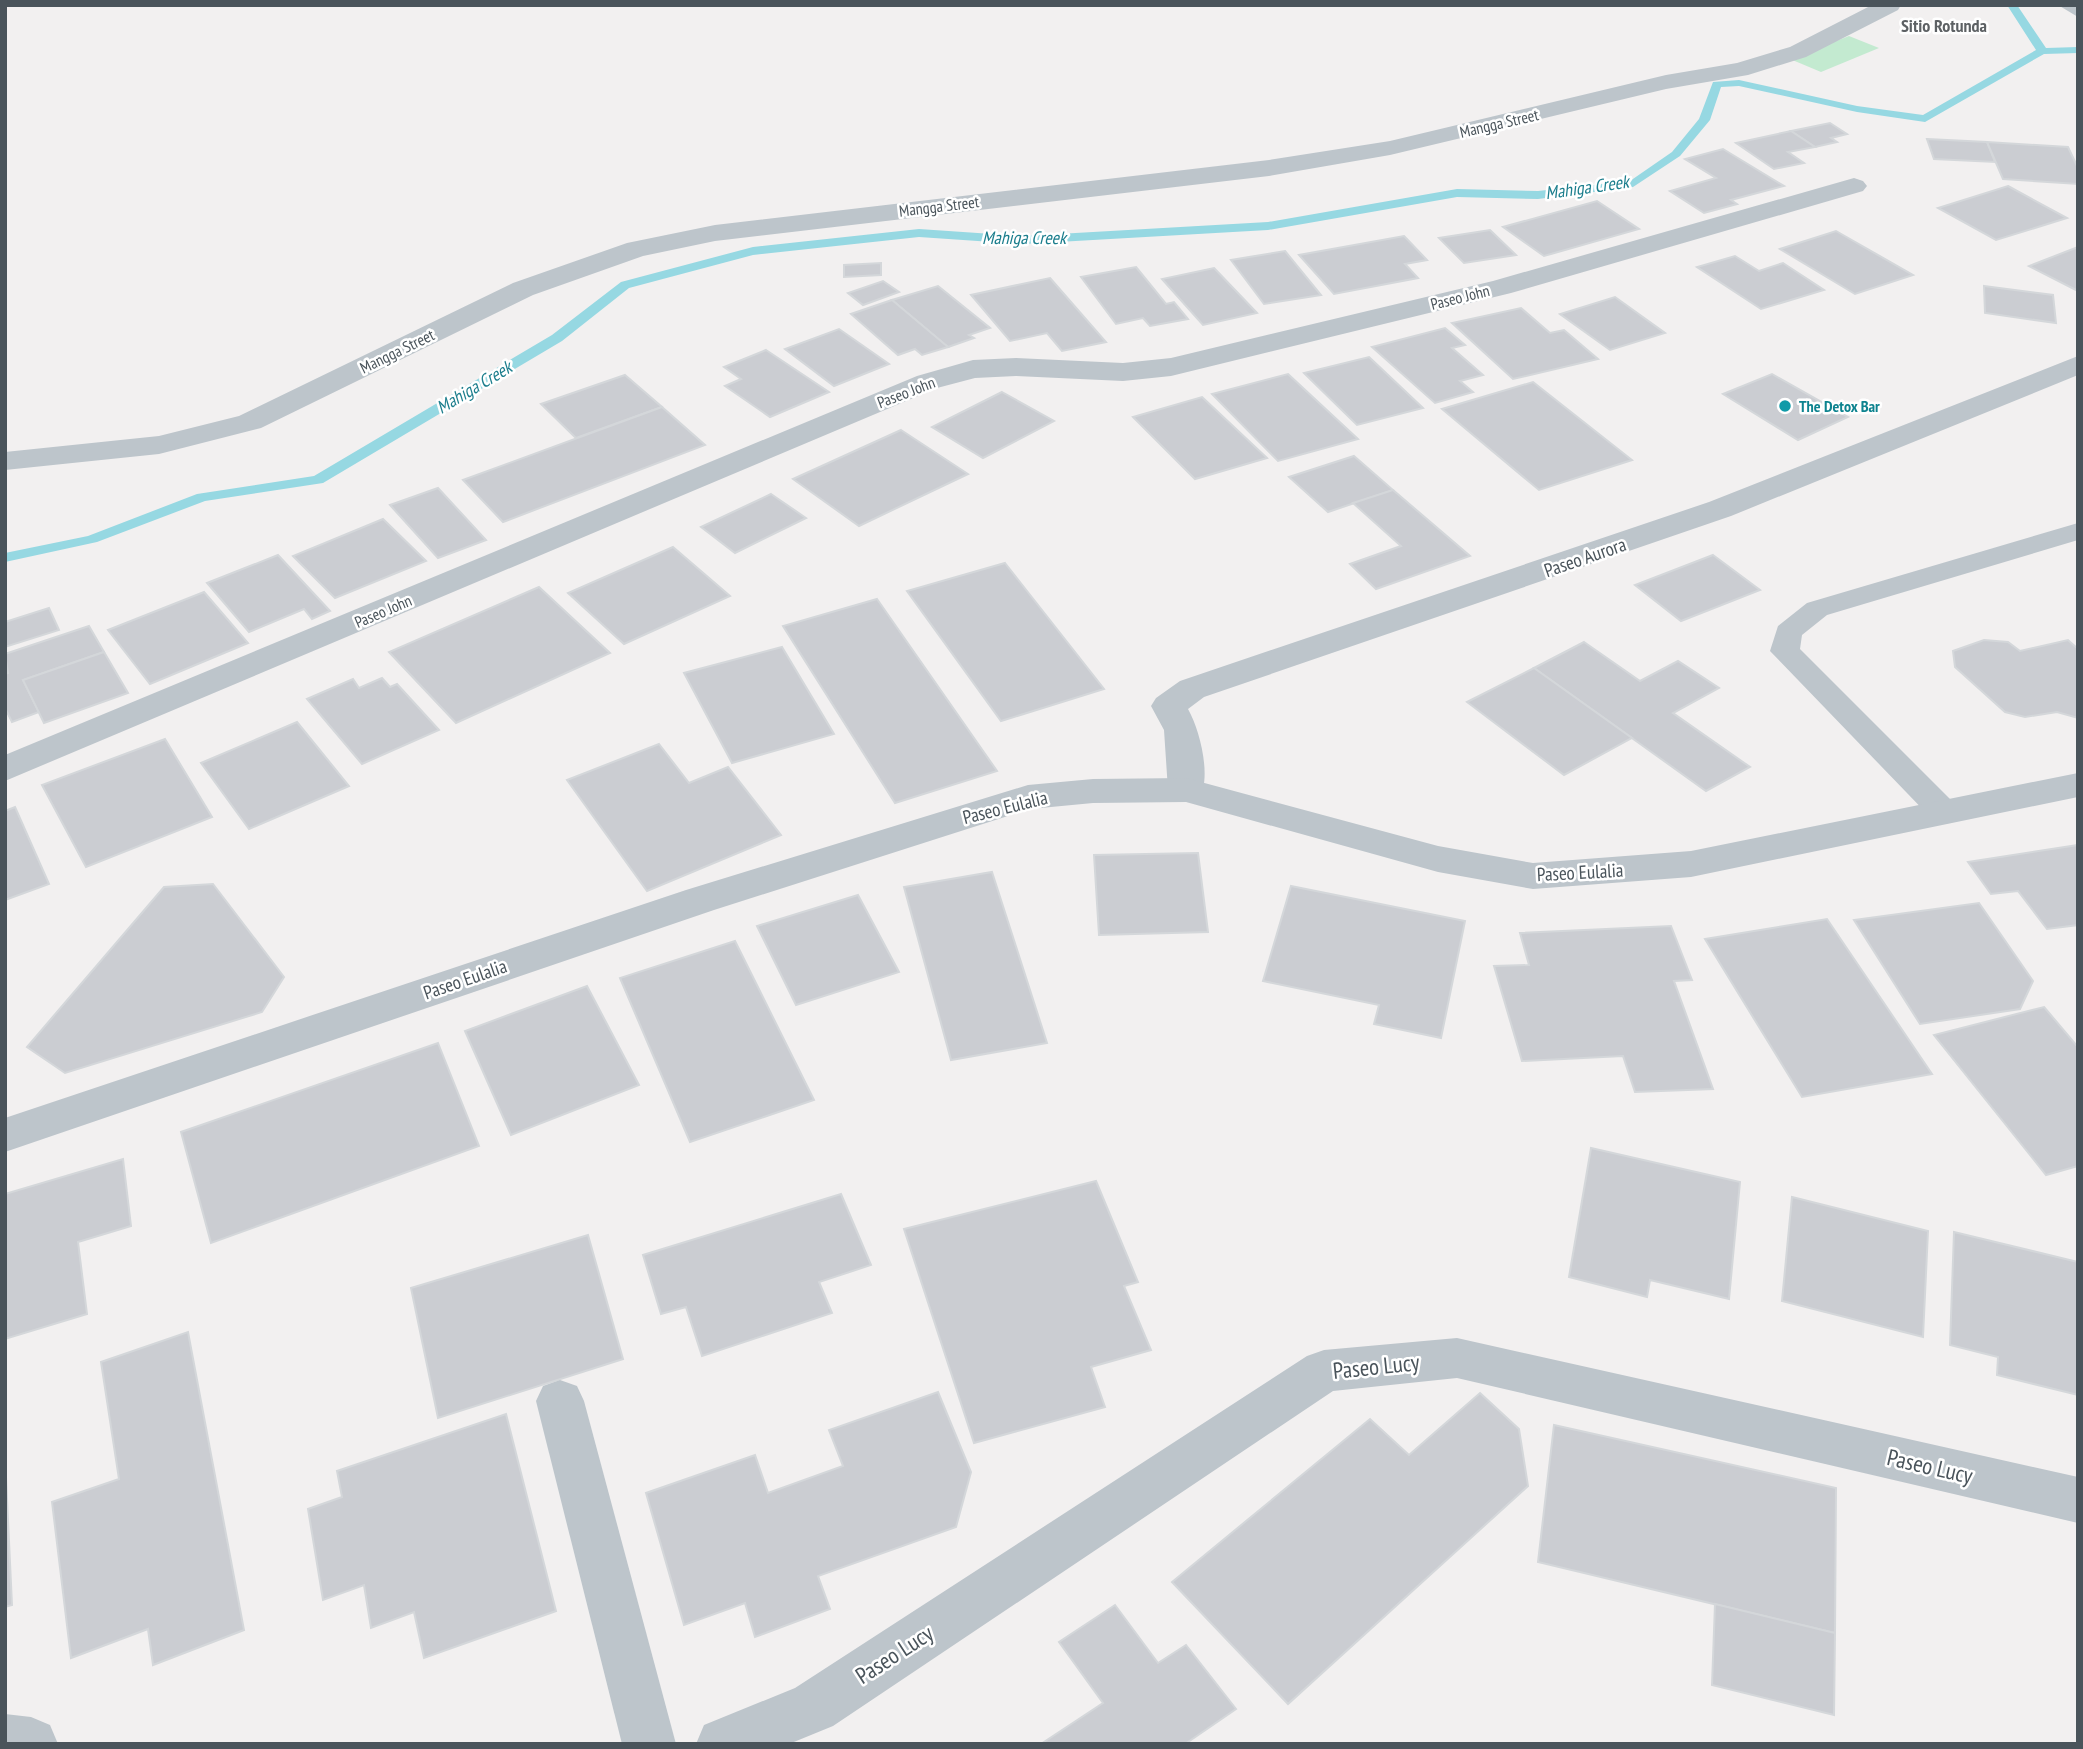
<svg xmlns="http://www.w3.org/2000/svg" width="2083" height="1749" font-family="'PT Sans Narrow',sans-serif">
<rect width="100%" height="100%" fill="#f2f0f0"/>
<path fill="#c3ead0" d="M1849,36L1879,48L1821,72L1790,59Z"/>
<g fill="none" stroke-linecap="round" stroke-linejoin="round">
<path fill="#96d8e2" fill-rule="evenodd" d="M2007,5H2017L2046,48L2078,47V53L2044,54L1925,122L1857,112L1739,86L1721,87L1710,120L1680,156L1633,187L1538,199L1457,197L1268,230L1023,244L919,237L753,255L629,288L562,341L323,483L205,501L97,542L5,562V553L88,536L197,494L314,476L552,335L621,282L753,247L919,229L1023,236L1268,222L1457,189L1538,191L1630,181L1672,152L1699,119L1713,82L1739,80L1857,106L1923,115L2036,50Z"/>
</g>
<g fill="#cbcdd2" stroke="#d4d7da" stroke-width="2">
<path d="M1830,123L1847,134L1831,138L1837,142L1815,147L1791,131Z"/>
<path d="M1791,131L1815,147L1788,152L1804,163L1774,169L1736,143Z"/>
<path d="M1927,139L1987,142L1995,162L1934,159Z"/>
<path d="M1987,142L2068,147L2078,168V184L2003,179Z"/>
<path d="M1723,149L1784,186L1731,200L1737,204L1704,213L1670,191L1716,178L1685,159Z"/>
<path d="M2008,186L2067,218L1996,240L1938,208Z"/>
<path d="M1597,201L1639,229L1544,256L1503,227Z"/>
<path d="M1490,230L1516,255L1464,263L1439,238Z"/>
<path d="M1836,231L1913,275L1855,294L1780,249Z"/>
<path d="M1404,236L1427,260L1405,264L1418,278L1334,294L1299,255Z"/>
<path d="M2078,247V291L2029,266Z"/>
<path d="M1285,251L1321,295L1264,304L1231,260Z"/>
<path d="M1735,256L1759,271L1783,263L1824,290L1761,309L1697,267Z"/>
<path d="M881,263V275L844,277V265Z"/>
<path d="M1136,267L1166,304L1174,302L1188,319L1150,326L1143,318L1116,324L1081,277Z"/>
<path d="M1214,268L1257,313L1203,325L1162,279Z"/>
<path d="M1050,278L1106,342L1062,351L1047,333L1010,341L971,295Z"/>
<path d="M883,281L899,292L863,305L848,293Z"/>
<path d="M938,286L990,328L969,335L974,338L948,347L892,300Z"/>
<path d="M1984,286L2053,295L2056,323L1985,313Z"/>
<path d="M1615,297L1665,333L1610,350L1560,314Z"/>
<path d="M892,300L948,347L922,355L915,349L898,355L851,314Z"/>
<path d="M1521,308L1550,333L1564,330L1598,359L1513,379L1452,323Z"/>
<path d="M1445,328L1465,345L1452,348L1483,375L1460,381L1473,392L1435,403L1372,347Z"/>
<path d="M839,329L889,364L834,386L785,349Z"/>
<path d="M766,350L829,392L770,417L725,386L741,379L724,367Z"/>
<path d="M1369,357L1423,408L1357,425L1304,373Z"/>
<path d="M1288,374L1358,439L1278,461L1212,394Z"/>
<path d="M1772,374L1848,417L1798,440L1723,394Z"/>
<path d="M625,375L662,407L576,438L541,404Z"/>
<path d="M1533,382L1632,460L1539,490L1442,409Z"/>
<path d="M1002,392L1054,421L983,458L932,427Z"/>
<path d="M1202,397L1267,458L1195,479L1133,417Z"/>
<path d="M662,407L705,445L503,522L463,480Z"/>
<path d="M901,430L968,474L859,526L793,479Z"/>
<path d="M1354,456L1393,490L1328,512L1289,477Z"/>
<path d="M438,488L486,540L438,558L390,505Z"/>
<path d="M1393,490L1470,556L1376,589L1350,564L1401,546L1353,503Z"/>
<path d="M771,494L806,518L735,553L701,527Z"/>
<path d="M383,519L426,561L335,598L293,556Z"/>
<path d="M673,547L730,596L624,644L568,593Z"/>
<path d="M278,555L330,611L312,619L304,609L249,632L207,583Z"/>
<path d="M1713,555L1760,590L1681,621L1635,585Z"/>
<path d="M1005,563L1104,689L1001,721L907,591Z"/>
<path d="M539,587L610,653L456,723L389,652Z"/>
<path d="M204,592L248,643L150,684L108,630Z"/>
<path d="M877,599L997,771L895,803L783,626Z"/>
<path d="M49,608L59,630L5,647V622Z"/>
<path d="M89,626L104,652L23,680L39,712L12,722L5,708V674L8,673L5,654Z"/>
<path d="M1984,640L2008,642L2020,651L2068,640L2078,649V718L2057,712L2025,717L2005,712L1955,667L1953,651Z"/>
<path d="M1584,642L1640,681L1678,661L1719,688L1673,713L1750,767L1706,791L1534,668Z"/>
<path d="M782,647L834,734L732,763L684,673Z"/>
<path d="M104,652L128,693L44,723L23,680Z"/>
<path d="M1534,668L1632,738L1564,775L1467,702Z"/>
<path d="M382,678L390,687L397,684L439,730L362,764L307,699L353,679L359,688Z"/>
<path d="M297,722L349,786L249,829L201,763Z"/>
<path d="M165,739L212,817L86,867L42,785Z"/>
<path d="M659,744L689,783L728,767L781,835L647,891L567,780Z"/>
<path d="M15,807L49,884L5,900V811Z"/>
<path d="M2078,845V925L2047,929L2018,891L1991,894L1968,862Z"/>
<path d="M1198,853L1208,932L1099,935L1094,855Z"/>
<path d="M992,872L1047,1043L951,1060L904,887Z"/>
<path d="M213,884L284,977L262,1012L65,1073L27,1047L164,887Z"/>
<path d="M1291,886L1465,921L1441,1038L1374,1024L1379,1005L1263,981Z"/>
<path d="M858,895L899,972L796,1005L757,926Z"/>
<path d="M1979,903L2033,981L2020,1009L1920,1024L1854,920Z"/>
<path d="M1827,919L1932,1074L1802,1097L1705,939Z"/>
<path d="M1671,926L1692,980L1674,981L1713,1089L1635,1092L1623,1056L1522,1061L1494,966L1529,965L1520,933Z"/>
<path d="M735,941L814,1100L690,1142L620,978Z"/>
<path d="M587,986L639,1085L511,1135L465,1031Z"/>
<path d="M2044,1007L2078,1047V1166L2046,1175L1934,1035Z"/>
<path d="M438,1043L479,1146L211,1243L181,1132Z"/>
<path d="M1591,1148L1740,1182L1729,1299L1650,1280L1647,1297L1569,1277Z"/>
<path d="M123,1159L131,1226L78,1242L87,1314L5,1339V1194Z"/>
<path d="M1096,1181L1138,1282L1124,1286L1151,1350L1091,1367L1105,1407L974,1443L904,1229Z"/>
<path d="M841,1194L871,1265L819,1282L832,1313L702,1356L686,1307L661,1314L643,1255Z"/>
<path d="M1792,1197L1928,1231L1923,1337L1782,1301Z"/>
<path d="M1954,1232L2078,1262V1395L1997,1375L1998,1357L1950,1345Z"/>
<path d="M588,1235L623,1359L438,1418L411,1288Z"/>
<path d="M188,1332L244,1630L153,1665L148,1629L71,1658L52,1502L119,1479L101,1362Z"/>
<path d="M938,1392L971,1472L956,1527L818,1576L830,1609L755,1637L745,1603L684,1625L646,1493L755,1455L768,1493L843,1466L829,1430Z"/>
<path d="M1480,1393L1519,1429L1528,1486L1288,1704L1172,1582L1370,1419L1409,1455Z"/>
<path d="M506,1414L556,1611L424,1658L414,1612L371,1628L364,1585L323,1600L308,1509L342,1497L337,1471Z"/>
<path d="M1554,1425L1836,1488L1835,1633L1538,1562Z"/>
<path d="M5,1456L12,1605L5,1607Z"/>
<path d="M1715,1604L1835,1633L1834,1715L1712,1685Z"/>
<path d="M1115,1605L1158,1663L1186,1645L1236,1709L1185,1744H1041L1103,1703L1059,1642Z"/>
</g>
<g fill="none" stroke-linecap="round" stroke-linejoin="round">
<path fill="#bdc5cb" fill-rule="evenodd" d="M2078,523V540L1827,615L1802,635L1800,649L1956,805L1961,813L1956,821L1945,824L1934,821L1770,651L1778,626L1807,603Z"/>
<g fill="#bdc5cb" fill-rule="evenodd">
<path d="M1872,5H1901L1898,10L1806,57L1748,75L1666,89L1390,155L1269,176L715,241L643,256L533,295L261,428L159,454L5,470V452L159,436L239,416L513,283L627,243L715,225L1269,160L1390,141L1666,75L1737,63L1790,47Z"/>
<path d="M2058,5H2078V17Z"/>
<path d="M1854,178L1863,181L1867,186L1863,191L1511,293L1171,376L1123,381L1016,376L975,378L937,388L5,781V755L917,376L973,360L1016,358L1123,363L1171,358L1493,281Z"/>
<path d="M2078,356V375L1731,516L1204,697L1188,709C1200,730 1212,778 1199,799L1186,802L1173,799L1168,790L1164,730L1151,706L1156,698L1180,681L1709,502Z"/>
<path d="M1457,1338L2078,1477V1523L1457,1378L1333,1391L833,1726L789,1744H696L704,1725L795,1688L1307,1356L1324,1350Z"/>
<path d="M560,1380L577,1386L584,1401L676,1744H622L536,1401L543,1386Z"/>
<path d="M5,1714L31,1717L50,1725L58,1744H5Z"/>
</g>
<path fill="#bdc5cb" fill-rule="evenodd" d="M2078,773V797L1691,877L1533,889L1438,872L1186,802L1093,803L1030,809L714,910L5,1152V1118L686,890L1028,785L1093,779L1186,778L1438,846L1533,863L1691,851Z"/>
</g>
<circle fill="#0f9aa8" stroke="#fff" stroke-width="2.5" cx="1785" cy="406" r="7"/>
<g text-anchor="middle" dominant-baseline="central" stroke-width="5" stroke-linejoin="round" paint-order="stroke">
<g font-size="16" fill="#4a545b" stroke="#fff">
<text transform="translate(1499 123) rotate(-13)">Mangga Street</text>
<text transform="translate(939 206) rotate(-7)">Mangga Street</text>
<text transform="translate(1460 297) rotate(-14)">Paseo John</text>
<text transform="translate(397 351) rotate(-26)">Mangga Street</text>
<text transform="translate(906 392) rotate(-21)">Paseo John</text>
<text transform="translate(383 611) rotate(-23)">Paseo John</text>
</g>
<g font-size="16" font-weight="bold" fill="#0d838f" stroke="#fff" text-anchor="start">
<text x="1799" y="406">The Detox Bar</text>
</g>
<g font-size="18" font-weight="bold" fill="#5d6164" stroke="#fff">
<text x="1944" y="25">Sitio Rotunda</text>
</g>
<g font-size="18" font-style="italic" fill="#1c7e8d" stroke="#fff">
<text transform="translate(1587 187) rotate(-8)">Mahiga Creek</text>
<text x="1024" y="237">Mahiga Creek</text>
<text transform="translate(474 387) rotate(-31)">Mahiga Creek</text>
</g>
<g font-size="19" fill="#4a545b" stroke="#fff">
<text transform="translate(1585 557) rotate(-19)">Paseo Aurora</text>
<text transform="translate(1005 807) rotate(-14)">Paseo Eulalia</text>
<text transform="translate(1580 872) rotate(-3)">Paseo Eulalia</text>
<text transform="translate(465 979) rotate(-19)">Paseo Eulalia</text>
</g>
<g font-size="23" fill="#4a545b" stroke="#fff">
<text transform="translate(1376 1366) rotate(-6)">Paseo Lucy</text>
<text transform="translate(1930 1466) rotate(13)">Paseo Lucy</text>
<text transform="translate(894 1654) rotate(-33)">Paseo Lucy</text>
</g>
</g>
<rect width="2083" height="1749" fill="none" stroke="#4a545b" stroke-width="14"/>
</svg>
